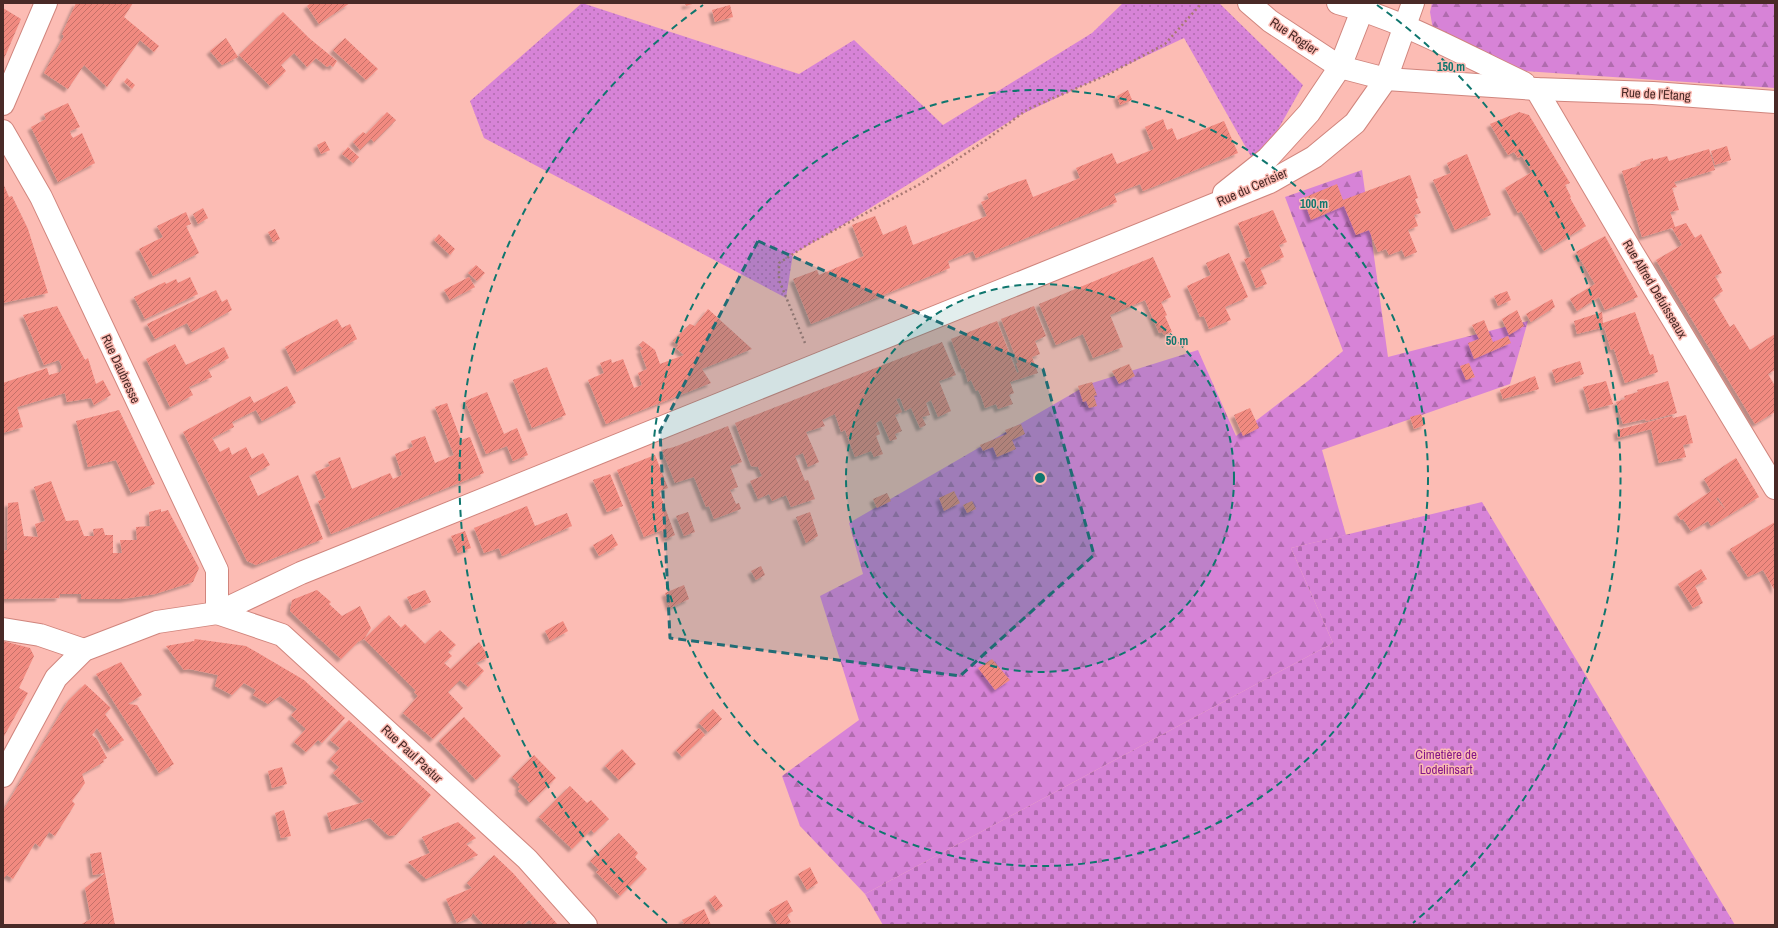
<svg xmlns="http://www.w3.org/2000/svg" width="1778" height="928" font-family="'Archivo Narrow',sans-serif">
<defs>
<pattern id="grass-dots" width="8" height="8" patternUnits="userSpaceOnUse"><rect width="8" height="8" fill="#d783d7"/><path d="M2 2h.1M6 6h.1" fill="none" stroke="#b06bae" stroke-width="1.8" stroke-linecap="round"/></pattern>
<pattern id="forest-firs" width="22" height="20" patternUnits="userSpaceOnUse"><rect width="22" height="20" fill="#d783d7"/><path d="M5 1l3.5 6h-7zM16 11l3.5 6h-7z" fill="#b06bae"/></pattern>
<pattern id="cemetery-stones" width="16" height="16" patternUnits="userSpaceOnUse"><rect width="16" height="16" fill="#d783d7"/><path d="M2 7V4a2 2 0 0 1 4 0v3zM10 15v-3a2 2 0 0 1 4 0v3z" fill="#b06bae"/></pattern>
<pattern id="building-hatch" width="6" height="6" patternUnits="userSpaceOnUse"><rect width="6" height="6" fill="#f18a80"/><path d="M-1 1l2-2M0 6l6-6M5 7l2-2" fill="none" stroke="#c57169"/></pattern>
<filter id="shadow"><feDropShadow dx="-3.5" dy="3.5" stdDeviation="1" flood-color="#0004"/></filter>
</defs>
<rect width="100%" height="100%" fill="#fcbcb4"/>
<path fill="url(#grass-dots)" d="M582,3L799,74L854,40L943,125L1092,33L1123,3H1219L1303,85L1257,167L1184,38L1020,115L833,231L793,254L786,298L484,138L470,101Z"/>
<g fill="url(#forest-firs)">
<path d="M1432,3H1775V88L1495,69L1435,41L1430,12Z"/>
<path d="M1362,170L1388,357L1528,321L1510,384L1322,450L1346,535L1291,548L1333,643L865,894L800,826L782,776L859,720L820,596L863,574L849,523L1089,384L1198,350L1236,436L1308,381L1343,351L1285,197Z"/>
</g>
<path fill="url(#cemetery-stones)" d="M1482,502L1735,925H883L865,894L1333,643L1291,548Z"/>
<g fill="url(#building-hatch)" fill-rule="evenodd" filter="url(#shadow)">
<path d="M76,3H133L124,17L159,46L154,52L140,40L107,87L84,65L68,89L44,73L64,36L62,34Z"/>
<path d="M311,3H350L319,24L307,6Z"/>
<path d="M685,3H695L686,6Z"/>
<path d="M730,5L733,17L715,22L712,10Z"/>
<path d="M3,8L21,19L3,61Z"/>
<path d="M283,12L309,38L337,61L333,67L330,65L327,67L316,58L307,67L294,53L281,65L286,71L270,86L239,55Z"/>
<path d="M226,38L238,57L222,65L210,51Z"/>
<path d="M345,38L378,69L366,80L333,50Z"/>
<path d="M127,78L135,85L132,89L124,82Z"/>
<path d="M1128,90L1132,100L1120,105L1117,96Z"/>
<path d="M68,103L80,127L70,131L71,135L73,138L82,133L95,163L58,182L31,127L46,119L44,114Z"/>
<path d="M387,112L396,120L374,142L371,139L360,150L353,142L363,132L366,134Z"/>
<path d="M1519,112L1529,115L1570,183L1565,185L1571,197L1570,198L1586,226L1544,251L1521,211L1518,213L1505,188L1532,172L1522,156L1518,158L1514,152L1508,155L1490,124Z"/>
<path d="M1163,119L1167,130L1172,128L1177,140L1224,121L1238,153L1143,191L1140,184L1114,194L1117,202L976,258L973,251L948,261L950,268L811,324L793,279L817,270L819,275L864,256L852,225L875,216L883,235L906,225L913,245L987,216L981,202L989,199L987,194L1014,183L1026,179L1033,197L1080,178L1076,168L1112,153L1117,164L1154,149L1145,127Z"/>
<path d="M325,141L330,150L321,154L317,145Z"/>
<path d="M1727,146L1731,160L1715,165L1711,151Z"/>
<path d="M348,147L359,157L353,163L342,154Z"/>
<path d="M1709,149L1715,170L1674,182L1677,187L1672,188L1679,210L1670,212L1675,227L1686,223L1695,238L1701,234L1722,273L1715,276L1723,291L1713,298L1730,327L1734,324L1750,350L1775,334V370L1768,374L1775,386V412L1755,424L1656,260L1682,245L1672,228L1642,237L1622,171L1641,165L1640,162L1653,158V160L1667,156L1669,161Z"/>
<path d="M1467,154L1491,215L1455,230L1433,180L1451,173L1447,163Z"/>
<path d="M1410,175L1418,198L1415,199L1421,213L1414,215L1418,226L1408,230L1417,252L1405,257L1402,250L1389,255L1386,249L1378,252L1369,230L1356,235L1344,206L1311,220L1303,198L1337,184L1343,200Z"/>
<path d="M3,183L9,197L12,196L28,229L48,293L3,303Z"/>
<path d="M203,208L208,218L198,224L193,214Z"/>
<path d="M1273,210L1287,242L1279,245L1284,257L1260,268L1267,284L1256,288L1244,259L1251,257L1238,223Z"/>
<path d="M186,212L191,224L186,226L199,253L153,276L139,249L163,237L157,226Z"/>
<path d="M275,229L280,239L273,242L268,232Z"/>
<path d="M439,234L455,249L450,255L434,240Z"/>
<path d="M1605,236L1638,297L1605,310L1599,297L1577,311L1570,299L1595,284L1576,252Z"/>
<path d="M1229,253L1248,297L1225,307L1231,320L1209,329L1204,316L1200,317L1187,286L1211,275L1206,263Z"/>
<path d="M1153,257L1171,297L1161,302L1167,315L1165,316L1172,332L1164,335L1162,332L1159,333L1145,300L1110,315L1123,347L1093,358L1083,334L1056,345L1039,304Z"/>
<path d="M476,265L485,273L477,281L468,273Z"/>
<path d="M190,277L198,294L145,319L134,297L165,282L166,284L176,279L178,283Z"/>
<path d="M469,277L475,287L450,300L444,290Z"/>
<path d="M216,290L222,302L227,299L232,310L192,332L187,323L155,339L147,324Z"/>
<path d="M1507,291L1511,300L1498,306L1494,296Z"/>
<path d="M1552,299L1555,307L1531,322L1526,314Z"/>
<path d="M57,306L85,360L88,358L96,384L103,380L111,395L94,405L91,398L67,402L65,393L17,407L23,427L3,433V383L47,368L49,375L60,372L62,367L59,360L44,365L23,315Z"/>
<path d="M1034,306L1046,336L1035,341L1040,354L1032,357L1038,373L1010,382L1014,393L1009,395L1013,404L998,409L996,404L985,408L981,396L978,390L976,391L971,380L968,382L964,368L962,369L951,339L997,321L1017,373L1019,372L1016,363H1018L1001,319Z"/>
<path d="M708,309L752,349L702,369L711,383L606,424L588,380L604,373L600,363L611,359L612,363L623,359L634,388L642,385L638,373L647,369L640,350L643,349L639,345L643,341L655,350L660,364L684,355L676,348L679,345L673,341L690,324L695,326Z"/>
<path d="M1517,310L1524,326L1509,335L1502,319Z"/>
<path d="M1602,312L1603,323L1635,312L1650,355L1653,354L1658,372L1625,383L1614,349L1611,350L1604,327L1577,334L1574,321Z"/>
<path d="M337,319L342,328L350,324L357,339L297,372L285,347Z"/>
<path d="M1484,320L1493,342L1508,336L1511,343L1474,359L1468,343L1479,339L1472,325Z"/>
<path d="M942,342L956,375L939,381L951,411L938,417L931,400L926,403L930,415L922,417L926,425L920,428L911,408L905,411L900,398L896,399L902,412L895,415L902,431L895,434L897,439L890,441L881,420L876,423L880,434L876,436L883,454L874,457L871,451L855,457L845,430L841,432L835,414L822,420L825,426L806,432L819,462L808,467L803,453L795,456L805,481L808,480L815,499L791,507L786,495L772,501L769,494L758,499L750,481L762,476L758,467L751,466L735,423Z"/>
<path d="M175,344L186,365L224,347L229,358L208,369L212,377L189,387L193,395L170,407L146,359Z"/>
<path d="M1580,361L1584,374L1556,383L1552,370Z"/>
<path d="M1469,363L1475,377L1466,380L1460,366Z"/>
<path d="M1129,364L1135,376L1119,384L1112,371Z"/>
<path d="M547,367L566,415L532,428L513,380Z"/>
<path d="M1535,376L1539,389L1503,399L1500,390Z"/>
<path d="M1606,381L1613,404L1590,410L1583,387Z"/>
<path d="M1668,381L1677,413L1646,421L1645,419L1623,424L1616,402L1625,399L1624,396L1638,392L1637,390Z"/>
<path d="M1092,382L1097,395L1094,396L1097,406L1089,408L1086,401L1083,402L1078,386Z"/>
<path d="M287,386L296,403L262,421L256,410L232,422L234,427L212,438L220,452L229,447L232,455L246,447L252,459L263,453L270,465L249,476L258,496L298,475L323,539L256,565L247,561L183,432L250,396L254,403Z"/>
<path d="M487,392L504,434L517,428L528,455L513,461L507,446L486,454L465,401Z"/>
<path d="M447,403L461,440L470,437L484,473L331,534L318,501L326,498L315,472L330,466L328,462L340,457L352,489L390,473L393,479L402,475L395,454L413,447L411,441L425,436L435,463L454,455L435,407Z"/>
<path d="M1250,408L1259,428L1243,436L1234,415Z"/>
<path d="M119,410L155,484L131,493L116,460L88,467L76,421Z"/>
<path d="M1421,414L1425,425L1414,429L1410,417Z"/>
<path d="M1686,415L1693,443L1683,445L1686,457L1659,463L1651,429L1618,438L1617,430L1672,416L1673,418Z"/>
<path d="M1021,424L1025,434L1012,440L1016,449L997,457L993,447L983,451L980,445L1007,434L1005,430Z"/>
<path d="M728,426L742,462L730,466L738,487L730,490L736,504L739,503L741,509L714,519L709,506L706,507L694,477L675,483L662,450L674,447Z"/>
<path d="M655,455L668,488L659,491L675,535L666,539L662,530L644,537L617,470Z"/>
<path d="M1736,458L1759,497L1711,526L1708,521L1691,531L1683,519L1681,520L1677,514L1711,491L1704,479ZM1718,497L1726,510L1716,499Z"/>
<path d="M610,474L623,506L607,512L593,480Z"/>
<path d="M51,481L66,521L78,520L84,536H94L93,529L103,528L105,535H113V553H122L120,540H137L136,527L150,526L149,512L161,509V512L168,510L199,568L193,582L155,594L123,599H81V594H60L59,598L3,599V551L7,550L8,503L18,502L24,536L38,537L35,524L45,521L34,487Z"/>
<path d="M954,491L960,503L944,511L939,498Z"/>
<path d="M887,493L891,501L877,508L873,499Z"/>
<path d="M972,501L976,509L967,513L963,505Z"/>
<path d="M527,506L535,526L567,513L572,526L502,556L499,548L484,553L474,528Z"/>
<path d="M688,512L695,532L684,536L676,516Z"/>
<path d="M810,512L818,536L806,543L796,517Z"/>
<path d="M1775,522V591L1763,570L1748,577L1730,549Z"/>
<path d="M465,531L471,548L458,553L451,536Z"/>
<path d="M612,534L618,545L599,556L593,545Z"/>
<path d="M761,566L765,575L756,580L751,571Z"/>
<path d="M1701,569L1707,579L1695,586L1703,603L1693,608L1678,584Z"/>
<path d="M684,585L689,599L670,608L665,593Z"/>
<path d="M317,590L331,602L329,604L342,616L360,606L371,628L364,639L389,615L401,628L405,624L425,644L440,630L456,645L448,652L452,656L444,663L451,669L479,642L489,657L476,663L484,671L468,687L460,680L448,692L463,708L433,739L403,713L418,696L414,692L416,691L364,639L358,642L341,659L290,611L292,600Z"/>
<path d="M425,590L431,602L413,610L407,597Z"/>
<path d="M563,621L568,631L550,641L545,631Z"/>
<path d="M195,639L246,646L304,680L345,718L322,743L318,740L306,752L294,742L306,729L291,715L297,709L280,696L268,704L253,695L256,690L244,683L232,695L215,686L218,675L189,669L184,670L166,646L194,641Z"/>
<path d="M3,641L30,648L34,656L19,688L28,693L3,738Z"/>
<path d="M992,659L1010,680L995,690L978,668Z"/>
<path d="M121,662L142,695L128,704L137,705L174,764L159,773L96,674Z"/>
<path d="M85,684L111,708L105,714L124,740L110,749L97,728L92,735L97,739L107,758L103,760L104,762L82,774L85,783L72,801L75,804L55,836L49,832L40,847L35,843L13,879L7,875L3,879V811L68,701Z"/>
<path d="M713,709L722,719L708,732L699,723Z"/>
<path d="M464,717L501,756L476,780L439,741Z"/>
<path d="M349,720L431,795L396,835L389,836L370,818L332,830L327,813L364,802L333,773L339,767L330,759L340,748L330,740Z"/>
<path d="M699,728L705,735L682,757L676,750Z"/>
<path d="M622,749L636,764L619,780L605,766Z"/>
<path d="M534,755L556,778L530,803L518,791L520,789L518,787L520,785L512,777Z"/>
<path d="M282,767L287,784L272,788L268,771Z"/>
<path d="M570,786L587,803L591,800L609,819L594,833L591,830L572,849L539,817Z"/>
<path d="M284,810L291,836L281,838L275,813Z"/>
<path d="M458,822L476,838L466,844L478,855L426,879L408,862L430,853L422,837Z"/>
<path d="M619,833L638,853L635,857L647,869L620,896L596,872L599,870L590,861Z"/>
<path d="M101,852L115,925H80L91,919L85,888L105,873L93,875L90,854Z"/>
<path d="M494,855L513,873L558,925H531L532,922L529,920L523,925H484L473,913L471,917L457,923L446,899L472,888L467,883Z"/>
<path d="M810,867L818,883L807,890L798,874Z"/>
<path d="M715,895L723,906L716,911L709,900Z"/>
<path d="M787,900L793,911L787,915L791,922L787,925H778L769,910Z"/>
<path d="M704,909L711,925H679L684,923L682,920Z"/>
</g>
<g fill="none" stroke-linecap="round" stroke-linejoin="round">
<g stroke="#d0857d" stroke-width="24">
<g id="minor">
<path d="M1249,3L1270,21L1340,67L1386,79L1536,89L1653,93L1775,102"/>
<path d="M1338,3C1403,20 1464,55 1524,83"/>
<path d="M1536,89L1632,252L1775,488"/>
<path d="M3,104L46,3"/>
<path d="M3,131L41,197L217,570V613L282,635L527,859L586,925"/>
</g>
</g>
<g stroke="#d0857d" stroke-width="24">
<g id="tertiary">
<path d="M1224,193L1268,158L1309,113L1340,67L1365,3"/>
<path d="M3,629L40,635L84,650"/>
<path d="M3,776L56,678L84,650L157,622L217,613L301,573L1270,182L1314,157L1355,123L1386,79L1413,3"/>
</g>
</g>
<path stroke="#aa7973" stroke-width="2.5" stroke-dasharray="2 3" stroke-linecap="butt" d="M805,343L779,280V263L807,245L920,184L986,140L1028,109L1107,75L1165,44L1202,3"/>
<use href="#minor" stroke="#fff" stroke-width="22"/>
<use href="#tertiary" stroke="#fff" stroke-width="22"/>
</g>
<path fill="#216c75" fill-opacity="0.2" stroke="#216c75" stroke-width="3" stroke-dasharray="8 5" stroke-linejoin="round" d="M758,241L1043,369L1094,555L960,676L670,638L660,431Z"/>
<circle cx="1040" cy="478" r="194" fill="#0f766e" fill-opacity=".12"/>
<g fill="none" stroke="#0f766e" stroke-width="2" stroke-dasharray="7 5">
<circle cx="1040" cy="478" r="194"/>
<circle cx="1040" cy="478" r="388"/>
<path d="M667 923A581 581 0 0 1 703 5M1377 5A581 581 0 0 1 1413 923"/>
</g>
<g text-anchor="middle" dominant-baseline="central" stroke-width="3" stroke-linejoin="round" paint-order="stroke">
<g font-size="13" fill="#492a27" stroke="#fcbcb4">
<text transform="translate(1294 36) rotate(34)">Rue Rogier</text>
<text transform="translate(1656 94) rotate(3)">Rue de l'Étang</text>
<text transform="translate(1252 187) rotate(-24)">Rue du Cerisier</text>
<text transform="translate(1655 289) rotate(59)">Rue Alfred Defuisseaux</text>
<text transform="translate(121 369) rotate(65)">Rue Daubresse</text>
<text transform="translate(412 754) rotate(43)">Rue Paul Pastur</text>
</g>
<g font-size="13" fill="#841688" stroke="#fcbcb4">
<text x="1446" y="754">Cimetière de<tspan x="1446" dy="15">Lodelinsart</tspan></text>
</g>
</g>
<circle cx="1040" cy="478" r="6" fill="#0f766e" stroke="#fcbcb4" stroke-width="2"/>
<g font-size="12" text-anchor="middle" font-weight="bold" fill="#0f766e" stroke="#fcbcb4" stroke-width="3" stroke-linejoin="round" paint-order="stroke">
<text x="1451" y="71">150 m</text>
<text x="1314" y="208">100 m</text>
<text x="1177" y="345">50 m</text>
</g>
<rect width="1778" height="928" fill="none" stroke="#492a27" stroke-width="8"/>
</svg>
